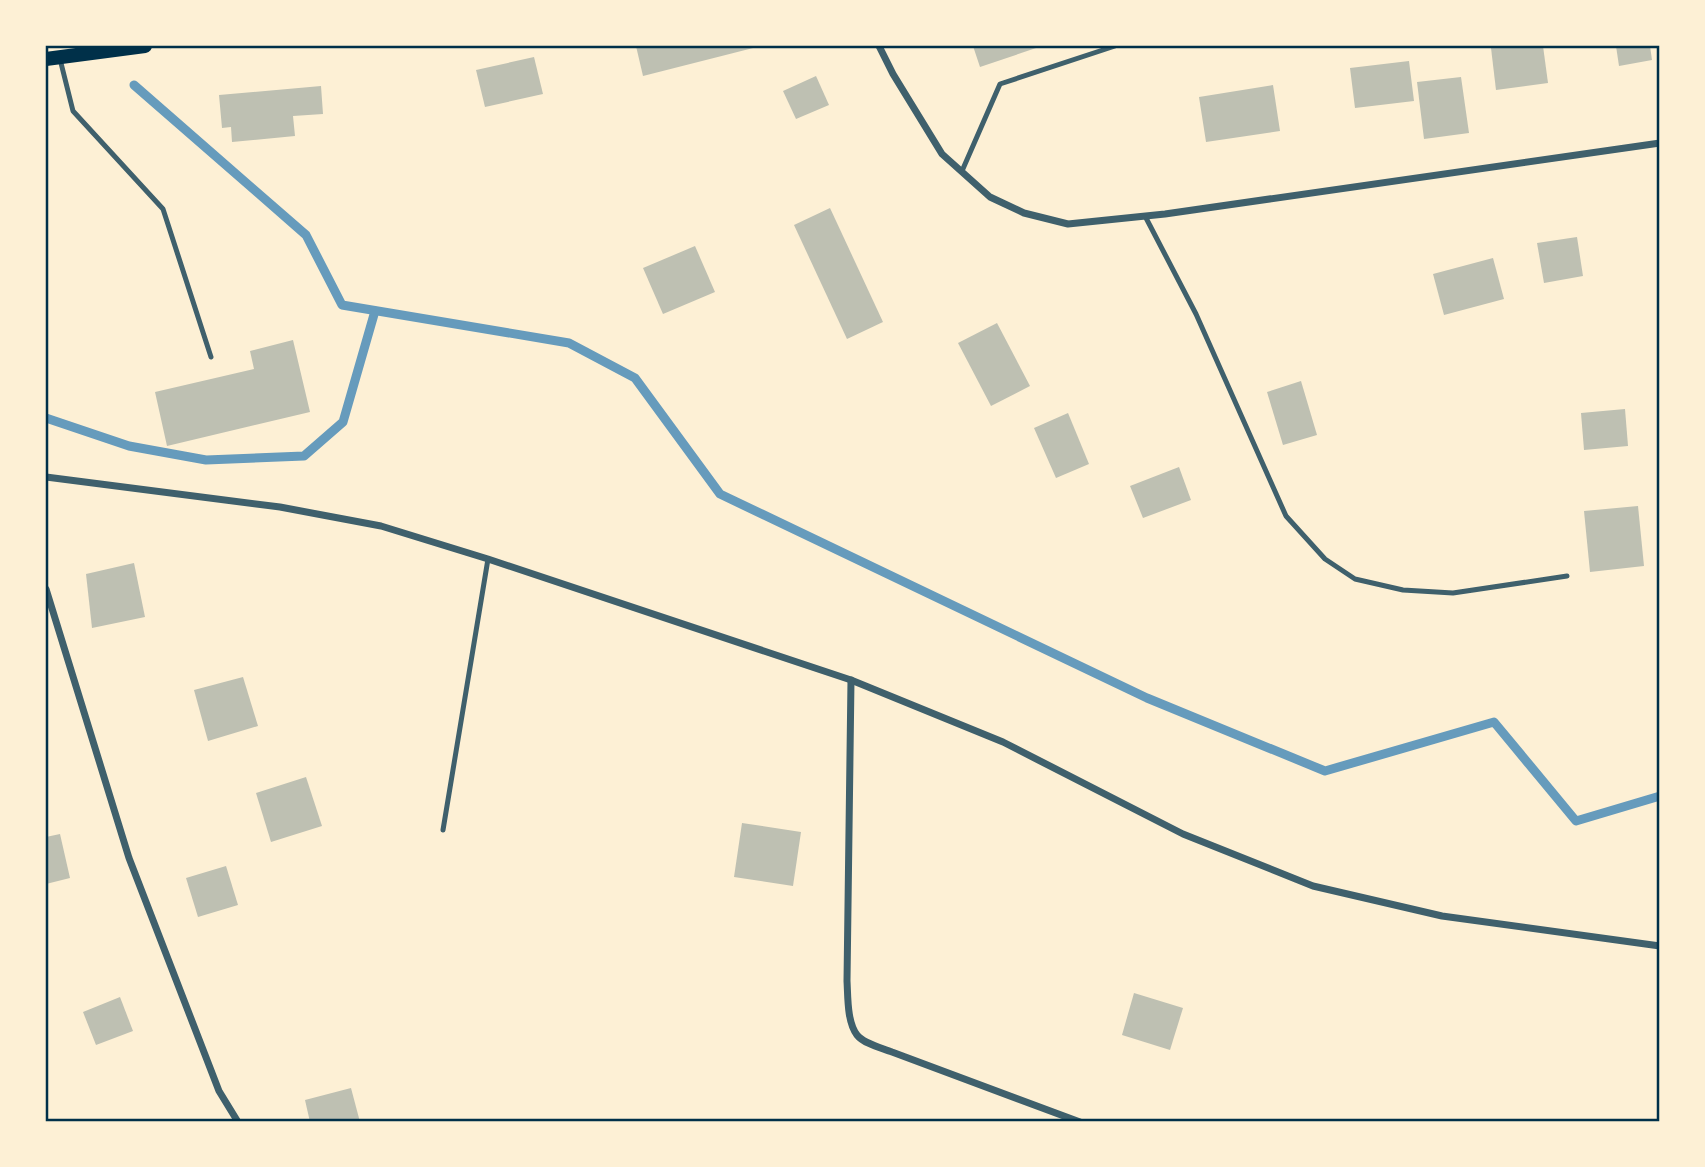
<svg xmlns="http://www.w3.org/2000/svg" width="1705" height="1167" font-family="Raleway,sans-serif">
<rect width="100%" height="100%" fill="#fdf0d5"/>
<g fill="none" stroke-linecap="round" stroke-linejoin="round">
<g stroke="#669bbc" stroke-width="9">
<path d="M134,85L306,235L342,305L569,343L635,378L720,494L1147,698L1325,771L1494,722L1576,821L1660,796"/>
<path d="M46,418L129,446L206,460L304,456L343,422L375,311"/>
</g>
</g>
<g fill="#bec0b2">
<path d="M636,46H761L643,76Z"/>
<path d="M973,46H1042L980,67Z"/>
<path d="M1506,46H1543L1548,83L1496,90L1491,48Z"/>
<path d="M1616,46H1650L1652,60L1619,66Z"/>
<path d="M534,57L543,94L485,107L476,70Z"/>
<path d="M1409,61L1414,101L1355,108L1350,68Z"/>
<path d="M816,76L829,105L796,119L783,91Z"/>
<path d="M1461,77L1469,133L1424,139L1417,82Z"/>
<path d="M1273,85L1280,131L1206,142L1199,97Z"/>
<path d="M321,86L323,114L293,116L295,136L232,142L231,127L222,128L219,95Z"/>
<path d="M830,208L883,322L847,339L794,225Z"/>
<path d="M1577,237L1583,276L1544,283L1537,243Z"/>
<path d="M695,246L715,292L663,314L643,268Z"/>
<path d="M1493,258L1504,299L1444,315L1433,274Z"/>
<path d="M997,323L1030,386L991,406L958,343Z"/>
<path d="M293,340L310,412L167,446L155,392L254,369L250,351Z"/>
<path d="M1301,381L1317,435L1283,445L1267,392Z"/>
<path d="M1625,409L1628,446L1584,450L1581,413Z"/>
<path d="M1068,413L1089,464L1056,478L1034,428Z"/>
<path d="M1179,467L1191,500L1143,518L1130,486Z"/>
<path d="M1638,506L1644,566L1590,572L1584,511Z"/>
<path d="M134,563L145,617L92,628L86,574Z"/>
<path d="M243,677L258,726L208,741L194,690Z"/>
<path d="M306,777L322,826L271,842L256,793Z"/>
<path d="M742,823L801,832L793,886L734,877Z"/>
<path d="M60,834L70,878L46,884V837Z"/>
<path d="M226,866L238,905L198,917L186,878Z"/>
<path d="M1134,993L1183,1008L1170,1050L1122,1035Z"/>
<path d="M120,997L133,1031L96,1045L83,1012Z"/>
<path d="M351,1088L360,1122H310L305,1100Z"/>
</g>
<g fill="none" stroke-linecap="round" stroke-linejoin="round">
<g stroke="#3f606c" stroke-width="5">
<path d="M60,59L73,111L163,209L211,357"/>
<path d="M962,171L1000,84L1115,46"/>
<path d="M1145,216L1196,314L1286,516L1325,559L1355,579L1403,590L1453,593L1567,576"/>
<path d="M443,830L488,559"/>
</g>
<g stroke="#3f606c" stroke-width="7">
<path d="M879,46L893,74L942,154L990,197L1024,213L1068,224L1165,214L1660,143"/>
<path d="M46,477L280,507L381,526L488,559L851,680L1003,742L1183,834L1313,886L1442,916L1660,946"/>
<path d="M46,589L129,858L219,1091L238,1122"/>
<path d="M851,680L847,981C848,997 847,1022 857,1035C864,1044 882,1048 892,1052L1080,1122"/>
</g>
<path stroke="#003049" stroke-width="14" d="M46,59L145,46"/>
</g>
<rect width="1705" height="1167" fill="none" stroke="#fdf0d5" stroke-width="94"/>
<rect x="47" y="47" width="1611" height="1073" fill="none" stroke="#003049" stroke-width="2.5"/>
</svg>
